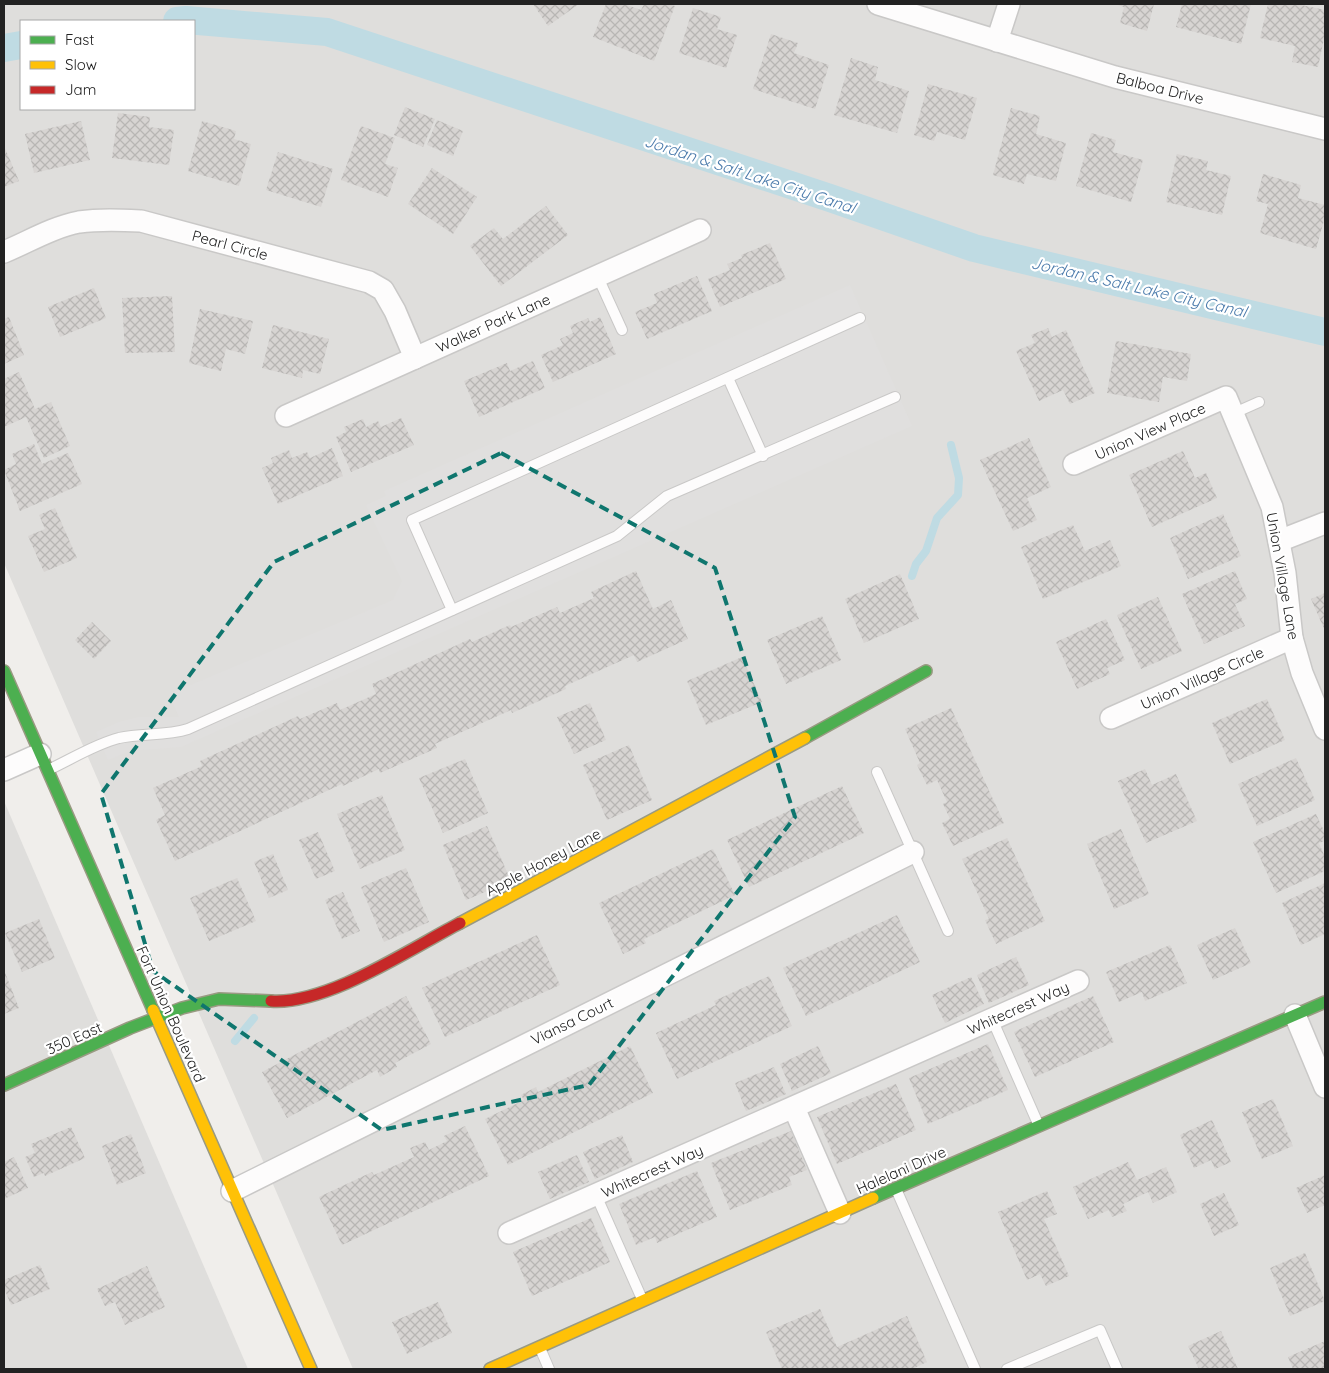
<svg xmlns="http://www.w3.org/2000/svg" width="1329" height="1373" font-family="Quicksand,sans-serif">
<defs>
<pattern id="building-cross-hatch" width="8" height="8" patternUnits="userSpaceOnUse" patternTransform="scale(1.25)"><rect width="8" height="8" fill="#d7d4d2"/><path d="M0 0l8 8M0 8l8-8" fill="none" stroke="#b8b6b4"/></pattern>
</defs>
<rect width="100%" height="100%" fill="#f0eeeb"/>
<g fill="#dfdedc" fill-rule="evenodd">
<path d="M4,4H1325V1369H353L4,563ZM21,21H194V109H21Z"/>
<path d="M4,801L248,1369H4Z"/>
</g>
<path fill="#e0dfde" d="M850,285L912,426L181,747L130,751L108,760L96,732L119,722L139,717H179L169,694L393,600L402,581L366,505L386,496L384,491Z"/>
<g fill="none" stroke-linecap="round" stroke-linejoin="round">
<g stroke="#bfdbe3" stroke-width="8">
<path d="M912,576L916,564L926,551L937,518L958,495L959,478L951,445"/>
<path d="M235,1041L254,1018"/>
</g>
<g stroke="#bfdbe3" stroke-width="28">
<path d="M177,21L186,20L327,32L830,198L974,248L1325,332"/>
<path d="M4,48L21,45"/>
</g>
</g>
<g fill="url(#building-cross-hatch)">
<path d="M533,4H579L548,26Z"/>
<path d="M606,4H624L641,10L644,4H669L675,6L654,61L593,37Z"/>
<path d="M1115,4H1154L1147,31L1120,23L1124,7Z"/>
<path d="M1182,4H1251L1241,44L1176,27Z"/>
<path d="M1268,4H1297L1325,10V34L1318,67L1292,62L1295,46L1260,38Z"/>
<path d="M693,8L721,17L717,29L737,35L726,68L679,53Z"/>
<path d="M771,34L798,43L794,53L829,65L815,109L753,89Z"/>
<path d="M851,58L878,67L875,80L909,91L897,133L834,115Z"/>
<path d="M928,84L977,98L965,140L937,132L934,141L914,135Z"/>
<path d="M405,107L435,119L423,147L394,135Z"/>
<path d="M1011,108L1040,116L1036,134L1066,143L1056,181L1027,174L1024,184L993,175Z"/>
<path d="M118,113L150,117L149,127L174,130L169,165L112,158Z"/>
<path d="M437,120L463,131L453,156L427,145Z"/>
<path d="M81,121L90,160L34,173L25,134Z"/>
<path d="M202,121L236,131L234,139L251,144L239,186L188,171Z"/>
<path d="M361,126L395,138L385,164L398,168L388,197L341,180Z"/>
<path d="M1091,133L1116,140L1113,152L1143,160L1131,202L1076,186Z"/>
<path d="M4,146L19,181L4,187Z"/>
<path d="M278,152L333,169L321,207L266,190Z"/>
<path d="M1177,154L1208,161L1206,170L1231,176L1222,215L1166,202Z"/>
<path d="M432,168L477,197L453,234L408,204Z"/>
<path d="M1263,174L1301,185L1298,198L1325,205V217L1316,249L1260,233L1268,204L1256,201Z"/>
<path d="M546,206L568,235L501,286L470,246L494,228L503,239Z"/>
<path d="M770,243L786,279L720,307L708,279L730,270L727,264L742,258L741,255Z"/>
<path d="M697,276L712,311L647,339L635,312L657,303L654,294Z"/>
<path d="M94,288L106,318L60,337L48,307Z"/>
<path d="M172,296L175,352L125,353L122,298Z"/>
<path d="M200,309L253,321L245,354L226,349L221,371L189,363Z"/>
<path d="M9,317L24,355L4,364V319Z"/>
<path d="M600,317L616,354L553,382L541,355L563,345L560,339L573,333L570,326L588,318L590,322Z"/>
<path d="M273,325L329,339L320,374L303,370L302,378L262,368Z"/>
<path d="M1048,328L1052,337L1066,330L1095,393L1070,404L1063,390L1039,401L1016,351L1035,343L1031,335Z"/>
<path d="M1116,341L1191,354L1187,381L1163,377L1159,402L1107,393Z"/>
<path d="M533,361L545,388L479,417L464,381L507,363L510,371Z"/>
<path d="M19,372L35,409L51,402L70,446L44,458L26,417L4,427V379Z"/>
<path d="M401,418L414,445L351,472L336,437L346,432L344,427L363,419L366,427L378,421L381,427Z"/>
<path d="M1029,438L1051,487L1027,498L1037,520L1013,531L980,460Z"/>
<path d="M34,444L42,464L68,453L82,484L20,511L4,470L16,464L12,454Z"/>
<path d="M332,448L343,476L278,504L262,468L273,463L271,458L289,450L292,458L307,452L310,458Z"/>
<path d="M1183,451L1195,478L1206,473L1217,498L1152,527L1129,475Z"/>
<path d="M55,508L77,558L44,572L28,536L45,529L39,515Z"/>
<path d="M1223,514L1241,556L1188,579L1170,538Z"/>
<path d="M1073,525L1085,551L1110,540L1121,566L1043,599L1021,547Z"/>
<path d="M636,571L653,609L671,600L688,639L637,662L634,655L565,686L566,689L512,713L511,710L435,744L437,748L380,773L379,769L343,786L342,784L175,861L156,820L165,815L153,788L202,766L200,761L298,716L300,719L337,703L340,710L376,694L372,684L470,639L472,642L510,625L511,627L557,607L560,613L594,598L591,592Z"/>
<path d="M1235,571L1247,599L1235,604L1245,626L1204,644L1182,594Z"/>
<path d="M900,574L919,619L864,643L845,599Z"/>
<path d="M1325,593V631L1311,599Z"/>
<path d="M1158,597L1182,651L1141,669L1117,615Z"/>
<path d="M822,616L841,660L786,684L767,640Z"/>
<path d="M1106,619L1125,660L1107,668L1110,674L1077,689L1056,642Z"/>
<path d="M92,622L111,641L94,659L75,640Z"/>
<path d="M742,657L762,702L706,725L687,681Z"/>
<path d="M1267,699L1285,740L1230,764L1212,723Z"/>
<path d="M590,703L606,740L574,754L557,717Z"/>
<path d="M951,708L1004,823L953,846L942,823L950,819L943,804L947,802L937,780L927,785L917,765L920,763L905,729Z"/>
<path d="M629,745L652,800L607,820L583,765Z"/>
<path d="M1296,758L1315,800L1257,826L1238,784Z"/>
<path d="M465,759L488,813L443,833L419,778Z"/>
<path d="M1145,769L1152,785L1176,774L1197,821L1146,843L1118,781Z"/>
<path d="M842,786L864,833L749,887L727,840Z"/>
<path d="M382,795L405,850L360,869L337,814Z"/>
<path d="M1316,814L1325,833V841L1319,843L1325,857V871L1276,893L1253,842Z"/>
<path d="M487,826L511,881L466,900L443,845Z"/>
<path d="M1121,829L1149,894L1114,909L1087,844Z"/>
<path d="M318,832L335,871L316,879L299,840Z"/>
<path d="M1007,838L1045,921L996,944L985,920L989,919L962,859Z"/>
<path d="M713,849L735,895L644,939L646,943L623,954L599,903Z"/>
<path d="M273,854L288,890L269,898L254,862Z"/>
<path d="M406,868L429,922L384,942L361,887Z"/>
<path d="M237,878L256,921L209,941L190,898Z"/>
<path d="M1325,883V934L1301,945L1282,903Z"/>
<path d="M343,892L360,931L342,939L325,900Z"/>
<path d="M897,915L920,962L806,1016L783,968Z"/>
<path d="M39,919L55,958L22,972L5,933Z"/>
<path d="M1235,928L1251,963L1213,980L1197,945Z"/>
<path d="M537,935L560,985L445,1037L422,988Z"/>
<path d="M1170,945L1187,983L1145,1001L1142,992L1119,1002L1106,972Z"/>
<path d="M1016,957L1029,985L989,1003L977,975Z"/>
<path d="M4,970L19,1008L4,1014Z"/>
<path d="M769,976L792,1026L677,1079L656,1033L716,1005L714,1001Z"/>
<path d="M971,977L984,1004L945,1023L932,995Z"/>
<path d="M406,996L431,1044L395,1063L397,1067L380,1077L377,1070L287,1118L262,1072Z"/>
<path d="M1093,996L1114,1042L1035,1077L1014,1032Z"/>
<path d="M988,1044L1008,1090L928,1124L909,1078Z"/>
<path d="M630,1046L653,1093L508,1165L485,1119L524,1100L521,1095L536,1087L538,1092Z"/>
<path d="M818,1046L831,1073L792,1091L780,1064Z"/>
<path d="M774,1067L786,1094L746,1111L735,1083Z"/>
<path d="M896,1084L916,1130L837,1164L817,1117Z"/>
<path d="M1273,1099L1293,1146L1262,1159L1242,1112Z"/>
<path d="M1212,1120L1231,1162L1215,1169L1211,1160L1194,1168L1180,1135Z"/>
<path d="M465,1126L489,1176L342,1245L319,1197L372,1172L374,1175L414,1157L410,1148L425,1142L429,1150L447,1141L444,1136Z"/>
<path d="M71,1127L85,1158L45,1176L44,1173L34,1177L25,1157L35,1153L31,1144Z"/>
<path d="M791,1131L807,1170L789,1177L792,1185L730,1210L711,1163Z"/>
<path d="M131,1134L146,1173L117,1185L102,1146Z"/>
<path d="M622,1135L633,1162L595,1179L583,1152Z"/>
<path d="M577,1155L589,1182L550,1199L538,1172Z"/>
<path d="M14,1157L28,1188L4,1199V1162Z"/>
<path d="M1128,1162L1137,1180L1166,1167L1177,1192L1153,1203L1148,1192L1123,1204L1127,1211L1112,1217L1109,1210L1088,1219L1073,1187Z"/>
<path d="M697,1171L717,1217L657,1243L655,1237L636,1245L619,1204Z"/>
<path d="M1325,1175V1205L1307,1213L1296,1188Z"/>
<path d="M1047,1191L1057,1214L1044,1219L1069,1276L1046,1286L1040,1274L1027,1280L998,1212Z"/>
<path d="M1224,1193L1239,1225L1214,1236L1200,1204Z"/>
<path d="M591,1218L610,1262L532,1296L513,1252Z"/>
<path d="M1305,1253L1325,1301L1290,1316L1270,1268Z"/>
<path d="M40,1265L50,1289L11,1305L4,1288V1280Z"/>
<path d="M147,1266L165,1307L125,1325L115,1302L105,1306L97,1289Z"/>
<path d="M438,1302L452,1333L407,1354L392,1322Z"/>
<path d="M820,1309L837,1347L907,1316L927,1362L912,1369H782L766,1332Z"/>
<path d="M1221,1331L1238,1369H1199L1188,1346Z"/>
<path d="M1325,1341V1369H1293L1288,1357Z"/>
</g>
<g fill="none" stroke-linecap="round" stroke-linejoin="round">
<g stroke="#c9c8c7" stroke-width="12">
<g id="lane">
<path d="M597,275L622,330"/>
<path d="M728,378L763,456"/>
<path d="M1232,414L1259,402"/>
<path d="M452,610L412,520L860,318"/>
<path d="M48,770C70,760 95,744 119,738C142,733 166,736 188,729L617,536L667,496L895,397"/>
<path d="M877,772L948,931"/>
<path d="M992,1019L1039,1126"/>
<path d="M896,1189L975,1369"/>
<path d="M596,1195L642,1299"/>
<path d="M540,1348L549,1369"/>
<path d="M1007,1369L1100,1330L1117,1369"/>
</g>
</g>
<g stroke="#c9c8c7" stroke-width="24">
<g id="street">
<path d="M878,4L1115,77L1325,129"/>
<path d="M997,41L1009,4"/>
<path d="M4,252C28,242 53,227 79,222C100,219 120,220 141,221L369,282L383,290L395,311L415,358"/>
<path d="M286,416L700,230"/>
<path d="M1074,464L1226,397L1272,507L1285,573L1292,638L1302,673L1325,729"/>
<path d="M1279,541L1325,523"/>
<path d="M1111,718L1292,638"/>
<path d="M4,770L40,754"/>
<path d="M1295,1015L1325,1087"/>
<path d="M794,1108L840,1213"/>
<path d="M232,1191L913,852"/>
<path d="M509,1233L1078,981"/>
</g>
</g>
<g stroke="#999a82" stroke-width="14">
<g id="fast">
<path d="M4,671L153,1010"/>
<path d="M805,738L926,671"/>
<path d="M4,1085L130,1028L182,1008L219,999L271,1001"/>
<path d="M873,1198L1325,1002"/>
</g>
</g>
<g stroke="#999a82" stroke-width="14">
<g id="slow">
<path d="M460,923L805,738"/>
<path d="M153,1010L311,1369"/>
<path d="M490,1369L873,1198"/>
</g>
</g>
<g stroke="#999a82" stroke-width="14">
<path id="jam" d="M271,1001C327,1005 410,949 460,923"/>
</g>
<use href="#lane" stroke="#fdfcfc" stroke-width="10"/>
<use href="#street" stroke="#fdfcfc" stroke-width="21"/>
<use href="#fast" stroke="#4caf50" stroke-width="11"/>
<use href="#slow" stroke="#ffc107" stroke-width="11"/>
<use href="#jam" stroke="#c62828" stroke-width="11"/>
</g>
<path fill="none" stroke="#0f766e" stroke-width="4" stroke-dasharray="10 6" stroke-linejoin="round" d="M501,453L715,568L795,817L589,1085L382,1130L153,971L101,794L274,562Z"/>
<g text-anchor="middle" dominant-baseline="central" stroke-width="4.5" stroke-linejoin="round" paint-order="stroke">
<g font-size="15" fill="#222" stroke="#fff">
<text transform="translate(1160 88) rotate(14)">Balboa Drive</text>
<text transform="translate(230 245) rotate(15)">Pearl Circle</text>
<text transform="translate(493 323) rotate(-24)">Walker Park Lane</text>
<text transform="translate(1150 431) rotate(-24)">Union View Place</text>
<text transform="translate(1283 576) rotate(80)">Union Village Lane</text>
<text transform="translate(1202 678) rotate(-24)">Union Village Circle</text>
<text transform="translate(543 862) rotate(-28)">Apple Honey Lane</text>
<text transform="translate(1018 1008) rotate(-24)">Whitecrest Way</text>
<text transform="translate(171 1014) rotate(66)">Fort Union Boulevard</text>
<text transform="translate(572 1021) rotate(-26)">Viansa Court</text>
<text transform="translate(74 1038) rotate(-24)">350 East</text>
<text transform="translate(901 1170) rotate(-24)">Halelani Drive</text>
<text transform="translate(652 1171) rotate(-24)">Whitecrest Way</text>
</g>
<g font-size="16" font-style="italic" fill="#4a7aab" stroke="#fff">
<text transform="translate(750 174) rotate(18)">Jordan &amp; Salt Lake City Canal</text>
<text transform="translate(1139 287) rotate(13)">Jordan &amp; Salt Lake City Canal</text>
</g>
</g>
<rect width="1329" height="1373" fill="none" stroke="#222222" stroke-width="10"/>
<rect x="20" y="20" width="175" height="90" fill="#ffffff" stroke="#a7a7a7"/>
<rect x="30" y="36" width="25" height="8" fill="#4caf50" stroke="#a7a7a7"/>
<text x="65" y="45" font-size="15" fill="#222222">Fast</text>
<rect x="30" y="61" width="25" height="8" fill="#ffc107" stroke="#a7a7a7"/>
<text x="65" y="70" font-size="15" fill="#222222">Slow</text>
<rect x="30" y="86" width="25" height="8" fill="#c62828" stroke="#a7a7a7"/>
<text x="65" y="95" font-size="15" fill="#222222">Jam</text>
</svg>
